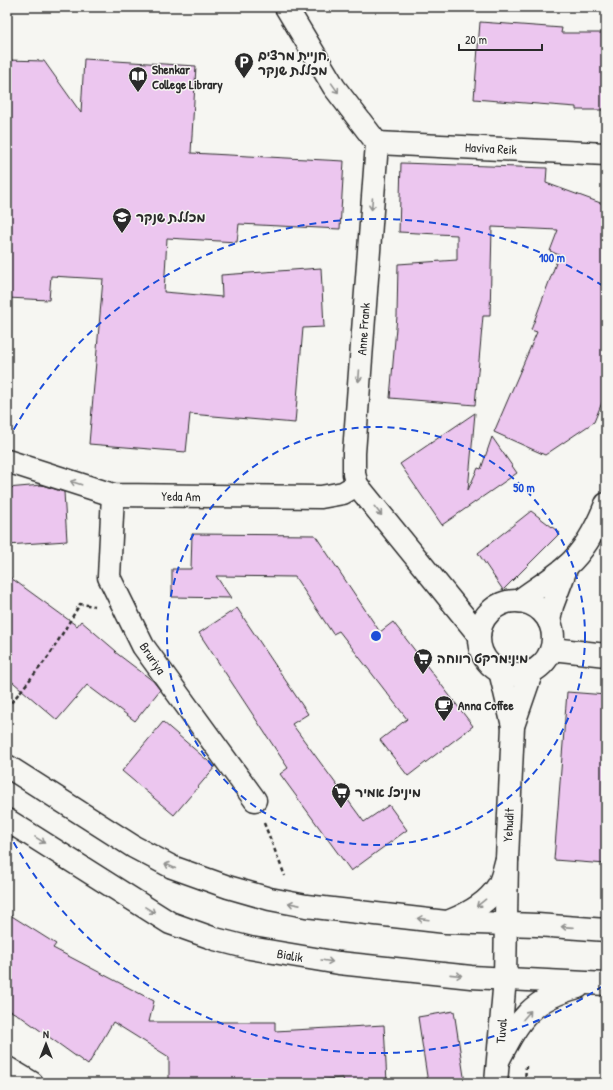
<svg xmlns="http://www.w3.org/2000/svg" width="613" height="1090" font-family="'Patrick Hand','Playpen Sans Hebrew',sans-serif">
<rect width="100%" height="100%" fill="#f6f6f2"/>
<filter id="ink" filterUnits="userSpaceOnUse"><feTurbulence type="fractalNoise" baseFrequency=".025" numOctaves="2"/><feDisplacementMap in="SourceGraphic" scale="8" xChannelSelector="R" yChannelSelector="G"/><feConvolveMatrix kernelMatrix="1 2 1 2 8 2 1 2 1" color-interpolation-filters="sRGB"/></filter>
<g filter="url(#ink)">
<g fill="#ecc6ef" stroke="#2b2b2b">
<path d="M480,22L562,28L561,33H606V110H576V107L474,99Z"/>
<path d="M84,59L196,66L191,153L344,161L340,229L239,224L237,242L167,238L164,292L222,297L221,275L321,268L324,327L303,328L295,423L190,414L186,452L89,444L103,279L51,276L49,300L7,298V60L44,61L81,113Z"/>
<path d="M401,163L547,168L546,183L606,205V393L594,422L545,455L494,432L537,332L531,330L559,255L550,251L558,230L492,227L490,316H483L475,405L390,398L397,316L398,264L457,260V235L399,232Z"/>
<path d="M475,413L468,490L478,468L481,469L492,437L517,473L442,525L400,464Z"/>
<path d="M42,485L64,492L67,541L7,545V488Z"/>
<path d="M531,511L560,533L503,590L478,553Z"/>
<path d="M192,534L315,535L380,632L393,622L473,726L408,776L380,740L407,719L339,631L333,634L295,577L216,576L231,598L172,597V569H191Z"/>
<path d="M7,575L77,626L81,621L116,651L115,652L153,681L160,690L135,721L87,685L57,720L7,677Z"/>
<path d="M237,608L308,714L292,724L364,822L389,805L407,830L351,871L280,774L288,768L199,633Z"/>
<path d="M567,692L606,695V864L554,860Z"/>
<path d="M163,722L215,767L174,815L122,771Z"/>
<path d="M7,913L56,944L53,948L154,1001L149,1022H275V1031L384,1025L387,1083H344L343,1078L275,1083H169V1057L113,1022L88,1065L20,1016L7,1009Z"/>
<path d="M454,1011L465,1083H428L418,1017Z"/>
</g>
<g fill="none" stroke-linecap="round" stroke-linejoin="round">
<g stroke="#2b2b2b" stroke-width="25">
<g id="minor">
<path d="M286,7L334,87L377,143L354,453V474L357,485L479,635"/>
<path d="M377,143L606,154"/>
<path d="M7,461L113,495L321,497L343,493L357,485"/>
<path d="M113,495L109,577L143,646L255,800"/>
<path d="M519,601C535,589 552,579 567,566C585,550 597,527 606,504"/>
<circle cx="516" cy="638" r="37"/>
<path d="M549,621L552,606L567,566"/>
<path d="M552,649L606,655"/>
<path d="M500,671L513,726"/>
<path d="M7,1068L32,1083"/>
<path d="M496,1083L505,978L507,859L513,726L532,671"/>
</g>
</g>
<g stroke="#2b2b2b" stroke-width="25">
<g id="secondary">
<path d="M7,766L134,847L172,867L228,887L270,899L306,906L446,922L537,925L606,930"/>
<path d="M7,820L170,923L215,939L250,948L339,963L471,977L606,984"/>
<path d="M450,921C467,914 488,903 498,886C503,878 504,868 507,859"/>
<path d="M499,1059C520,1018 532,999 578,987"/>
</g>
</g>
<g stroke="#2b2b2b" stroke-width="2.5" stroke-dasharray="4 3" stroke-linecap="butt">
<path d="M7,708L49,656L80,604L94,606"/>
<path d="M264,823L285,876"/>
<path d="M525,1083L526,1066"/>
</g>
<use href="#minor" stroke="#f6f6f2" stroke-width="22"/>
<use href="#secondary" stroke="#f6f6f2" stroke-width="22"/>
</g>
<defs><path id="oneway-shaft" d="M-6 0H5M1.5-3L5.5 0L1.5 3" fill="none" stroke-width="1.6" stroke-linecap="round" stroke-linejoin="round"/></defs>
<g stroke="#90908e">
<use href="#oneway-shaft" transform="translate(335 88) rotate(55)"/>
<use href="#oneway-shaft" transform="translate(372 204) rotate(94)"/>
<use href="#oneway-shaft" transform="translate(359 376) rotate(94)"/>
<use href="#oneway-shaft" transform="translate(76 483) rotate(-162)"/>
<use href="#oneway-shaft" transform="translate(378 511) rotate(51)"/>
<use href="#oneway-shaft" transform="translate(40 840) rotate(32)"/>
<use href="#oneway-shaft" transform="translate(170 866) rotate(-155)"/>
<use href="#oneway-shaft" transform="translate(481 903) rotate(141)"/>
<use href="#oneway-shaft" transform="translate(294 904) rotate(-169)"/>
<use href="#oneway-shaft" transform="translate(150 910) rotate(32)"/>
<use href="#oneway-shaft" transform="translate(423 919) rotate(-173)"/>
<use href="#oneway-shaft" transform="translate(567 927) rotate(-176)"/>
<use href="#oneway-shaft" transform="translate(327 961) rotate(9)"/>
<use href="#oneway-shaft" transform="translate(456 975) rotate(6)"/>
<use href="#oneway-shaft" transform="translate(527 1015) rotate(-49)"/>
</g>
</g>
<g fill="none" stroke="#1d4ed8" stroke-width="2" stroke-dasharray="7 5">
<circle cx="376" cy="636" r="209"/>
<path d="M603 986A417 417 0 0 1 8 832M8 440A417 417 0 0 1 603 286"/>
</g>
<defs>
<g id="parking-pin" transform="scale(1)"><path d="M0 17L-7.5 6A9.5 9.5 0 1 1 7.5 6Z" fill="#2b2b2b" stroke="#f6f6f2"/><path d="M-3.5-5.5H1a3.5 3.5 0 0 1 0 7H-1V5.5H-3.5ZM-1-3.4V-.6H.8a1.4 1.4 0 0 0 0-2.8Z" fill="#fff"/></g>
<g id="library-pin" transform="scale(1)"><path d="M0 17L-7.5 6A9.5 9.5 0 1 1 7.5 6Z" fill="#2b2b2b" stroke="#f6f6f2"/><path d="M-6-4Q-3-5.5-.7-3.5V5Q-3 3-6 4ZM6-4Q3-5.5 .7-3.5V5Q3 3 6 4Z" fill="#fff"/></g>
<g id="university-pin" transform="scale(1)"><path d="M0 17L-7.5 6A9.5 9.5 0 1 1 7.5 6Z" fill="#2b2b2b" stroke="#f6f6f2"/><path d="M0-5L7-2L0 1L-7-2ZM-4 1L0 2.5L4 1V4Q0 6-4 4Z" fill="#fff"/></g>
<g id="supermarket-pin" transform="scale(1)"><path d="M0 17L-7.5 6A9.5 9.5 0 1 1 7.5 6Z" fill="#2b2b2b" stroke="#f6f6f2"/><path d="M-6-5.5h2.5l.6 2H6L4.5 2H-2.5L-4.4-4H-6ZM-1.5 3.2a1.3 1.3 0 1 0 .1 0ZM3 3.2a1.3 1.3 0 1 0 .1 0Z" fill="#fff"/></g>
<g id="cafe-pin" transform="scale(1)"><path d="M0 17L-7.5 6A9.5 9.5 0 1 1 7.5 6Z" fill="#2b2b2b" stroke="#f6f6f2"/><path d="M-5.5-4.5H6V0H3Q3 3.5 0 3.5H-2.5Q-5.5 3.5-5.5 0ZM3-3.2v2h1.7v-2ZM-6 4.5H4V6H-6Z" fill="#fff"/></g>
</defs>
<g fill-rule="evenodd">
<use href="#parking-pin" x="244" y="62"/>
<use href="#library-pin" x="138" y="76"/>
<use href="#university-pin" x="122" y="217"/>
<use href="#supermarket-pin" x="423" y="658"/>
<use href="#cafe-pin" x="444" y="705"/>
<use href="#supermarket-pin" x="341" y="792"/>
</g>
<g text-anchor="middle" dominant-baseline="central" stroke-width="3" stroke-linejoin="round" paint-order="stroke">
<g font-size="13" font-weight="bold" fill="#2b2b2b" stroke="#f6f6f2" text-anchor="start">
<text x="258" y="55">חניית מרצים,<tspan x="258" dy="15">מכללת שנקר</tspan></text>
<text x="152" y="69">Shenkar<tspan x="152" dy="15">College Library</tspan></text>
<text x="136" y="217">מכללת שנקר</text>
<text x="437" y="658">מינימרקט רווחה</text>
<text x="458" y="705">Anna Coffee</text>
<text x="355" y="792">מיניכל אמיר</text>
</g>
<g font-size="13" fill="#2b2b2b" stroke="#f6f6f2">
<text transform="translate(491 148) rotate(3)">Haviva Reik</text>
<text transform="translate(363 329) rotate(-86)">Anne Frank</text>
<text transform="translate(181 496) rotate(1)">Yeda Am</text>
<text transform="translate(153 658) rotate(56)">Bruriya</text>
<text transform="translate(508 825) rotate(-87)">Yehudit</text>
<text transform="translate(290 955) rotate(10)">Bialik</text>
<text transform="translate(501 1031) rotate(-86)">Tuval</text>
</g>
</g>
<circle cx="376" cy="636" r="6" fill="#1d4ed8" stroke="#f6f6f2" stroke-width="2"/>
<g font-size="12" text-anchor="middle" font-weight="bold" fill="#1d4ed8" stroke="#f6f6f2" stroke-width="3" stroke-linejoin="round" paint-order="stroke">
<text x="552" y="262">100 m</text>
<text x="524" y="492">50 m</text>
</g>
<rect width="613" height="1090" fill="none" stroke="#f6f6f2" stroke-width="24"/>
<rect x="12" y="12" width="589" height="1066" fill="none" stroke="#2b2b2b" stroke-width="1.5" filter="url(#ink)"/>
<g transform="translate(46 1044)" stroke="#f6f6f2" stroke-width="3" paint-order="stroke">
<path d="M0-3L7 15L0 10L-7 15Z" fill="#2b2b2b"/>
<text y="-6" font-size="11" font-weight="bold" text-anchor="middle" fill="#2b2b2b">N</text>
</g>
<path d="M459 44v6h83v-6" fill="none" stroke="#2b2b2b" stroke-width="2"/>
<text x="465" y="44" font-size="12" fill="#2b2b2b" stroke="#f6f6f2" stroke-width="3" paint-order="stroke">20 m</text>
</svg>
